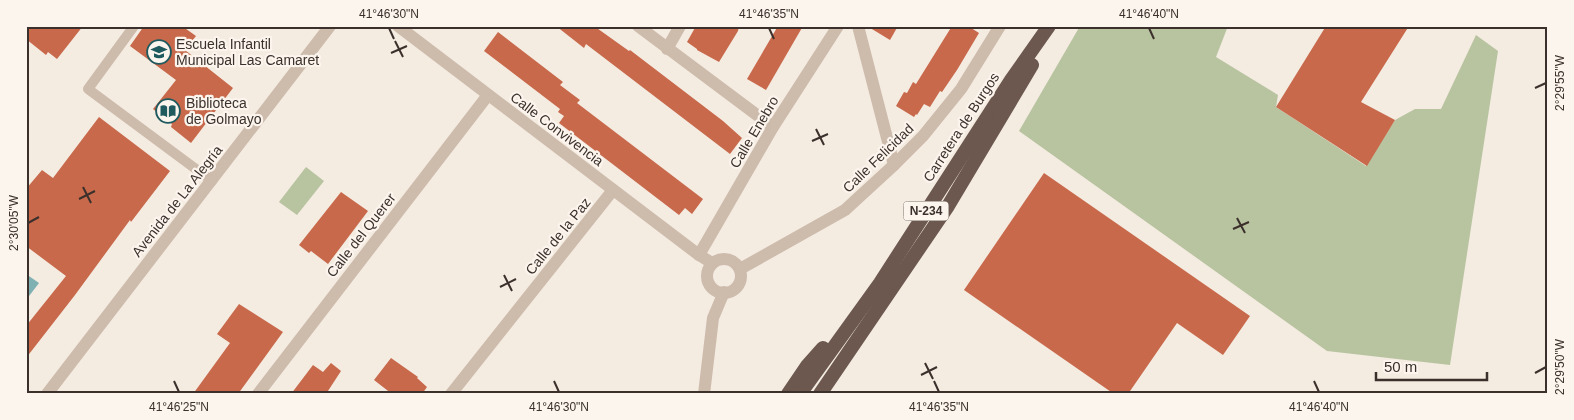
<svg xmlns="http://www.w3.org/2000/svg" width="1574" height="420" font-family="Arial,sans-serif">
<rect width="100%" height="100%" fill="#f4ebe1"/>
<g fill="#b8c4a0">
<path d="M1080,26H1228L1216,57L1278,95L1276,107L1366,166L1395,120L1415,109H1441L1476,35L1498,51L1450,365L1327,351L1019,131Z"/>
<path d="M306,167L324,181L297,215L279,202Z"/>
</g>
<path fill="#7fb0b2" d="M26,274L39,283L26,300Z"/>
<g fill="#c8694b">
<path d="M26,26H83L57,59L48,52L46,55L26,39Z"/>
<path d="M144,26H182L196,36L185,50L233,88L191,143L171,127L172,124L153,109L176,80L130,46Z"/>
<path d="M556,26H594L629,51L630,50L723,121L742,138L730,154L586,44L584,48Z"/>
<path d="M696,26H739L738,31L719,62L697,50V49L687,42Z"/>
<path d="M778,26H803L766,90L747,79Z"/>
<path d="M867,26H898L890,40Z"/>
<path d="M952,26H968L979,33L957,70L942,92L940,91L930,107L924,104L917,115L916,114L914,117L896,106L904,92L907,93L913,82L916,84Z"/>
<path d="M1326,26H1409L1361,102L1395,120L1367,166L1276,107Z"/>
<path d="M498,32L563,82L560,85L580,100L577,103L703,199L692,214L685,208L679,215L559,123L564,116L558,112L560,109L484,51Z"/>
<path d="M99,117L170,171L131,222L130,220L75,295L26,358V326L66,276L26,246V189L42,170L53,178Z"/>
<path d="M1044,173L1250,316L1223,355L1177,323L1128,394H1114L964,290Z"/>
<path d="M341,192L368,211L328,264L311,251L309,253L299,245Z"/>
<path d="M239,304L283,332L238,394H193L230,343L217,334Z"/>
<path d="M391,358L418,377L417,378L427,387L422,394H392L374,380Z"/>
<path d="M331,363L341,371L326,394H291L313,365L323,372Z"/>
</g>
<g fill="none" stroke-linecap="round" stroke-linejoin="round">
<path stroke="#cdbbac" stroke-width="10" d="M134,26L88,89L212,181"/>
<g stroke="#cdbbac" stroke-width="12">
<path d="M398,26L699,255L712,263"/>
<path d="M638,26L773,127"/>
<path d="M858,26L894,165"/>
<path d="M667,49L680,26"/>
<path d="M699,255L773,127L838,26"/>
<circle cx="724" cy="276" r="17"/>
<path d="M740,269L845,210L894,165L923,136L961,89L1000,26"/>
<path d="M47,394L330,26"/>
<path d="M258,394L488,95"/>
<path d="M451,394L613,190"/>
<path d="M704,394L713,318L724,292"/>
</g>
<g stroke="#6c584f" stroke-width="14">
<path d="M788,394L807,366L823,348"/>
<path d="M800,394L880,283L1011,80L1049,26"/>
<path d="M820,394L948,206L1032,65"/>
</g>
</g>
<path fill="none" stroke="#3b302b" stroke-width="2" d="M389,28L394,39M769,28L774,39M1149,28L1154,39M395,41L403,57M391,53L407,46M1535,88L1546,83M816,129L824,145M812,141L828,134M83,187L91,203M79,199L95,191M1237,218L1245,233M28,223L39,217M1233,229L1249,222M504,275L512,291M500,287L516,279M925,363L933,379M1535,373L1546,367M921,375L937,367M174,381L179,392M554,381L559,392M934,381L939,392M1314,381L1319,392"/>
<defs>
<g id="school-ring" transform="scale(1.25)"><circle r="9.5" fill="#fbf5ee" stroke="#1f5a5e" stroke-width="1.5"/><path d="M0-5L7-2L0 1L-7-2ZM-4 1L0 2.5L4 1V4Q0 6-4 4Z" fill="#1f5a5e"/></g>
<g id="library-ring" transform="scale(1.25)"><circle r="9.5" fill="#fbf5ee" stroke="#1f5a5e" stroke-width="1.5"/><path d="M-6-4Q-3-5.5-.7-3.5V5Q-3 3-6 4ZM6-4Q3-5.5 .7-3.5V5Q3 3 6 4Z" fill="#1f5a5e"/></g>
</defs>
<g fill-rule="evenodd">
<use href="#school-ring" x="159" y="52"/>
<use href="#library-ring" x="168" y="111"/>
</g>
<g text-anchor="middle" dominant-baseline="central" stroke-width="4.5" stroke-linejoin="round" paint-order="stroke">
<rect fill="#fbf5ee" stroke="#756b66" stroke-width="1" x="903.5" y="201.5" width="45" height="19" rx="4"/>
<g font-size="12" font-weight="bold" fill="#3b302b">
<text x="926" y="211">N-234</text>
</g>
<g font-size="14" fill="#3b302b" stroke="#fbf5ee" text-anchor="start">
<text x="176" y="44">Escuela Infantil<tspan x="176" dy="16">Municipal Las Camaret</tspan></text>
<text x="186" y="103">Biblioteca<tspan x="186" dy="16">de Golmayo</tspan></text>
</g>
<g font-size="14" fill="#3b302b" stroke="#fbf5ee">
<text transform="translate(961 127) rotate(-57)">Carretera de Burgos</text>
<text transform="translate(557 129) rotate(37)">Calle Convivencia</text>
<text transform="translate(754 132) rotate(-59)">Calle Enebro</text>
<text transform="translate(878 158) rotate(-44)">Calle Felicidad</text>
<text transform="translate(177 201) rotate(-52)">Avenida de La Alegría</text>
<text transform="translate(361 235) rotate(-52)">Calle del Querer</text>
<text transform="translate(558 236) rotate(-51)">Calle de la Paz</text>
</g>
</g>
<rect width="1574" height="420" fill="none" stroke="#fbf5ee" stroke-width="55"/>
<path d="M1376 372v8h111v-8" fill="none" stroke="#3b302b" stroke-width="2.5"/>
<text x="1384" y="372" font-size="15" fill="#3b302b" stroke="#fbf5ee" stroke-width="4" paint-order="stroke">50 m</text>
<rect x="28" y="28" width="1518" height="364" fill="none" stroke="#3b302b" stroke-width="2"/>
<g font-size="12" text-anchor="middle" fill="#3b302b">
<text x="389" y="18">41°46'30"N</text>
<text x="769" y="18">41°46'35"N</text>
<text x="1149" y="18">41°46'40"N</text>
<text transform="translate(1560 83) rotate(-90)" y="4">2°29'55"W</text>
<text transform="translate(14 223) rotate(-90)" y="4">2°30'05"W</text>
<text transform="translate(1560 367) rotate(-90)" y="4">2°29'50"W</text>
<text x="179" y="411">41°46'25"N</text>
<text x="559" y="411">41°46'30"N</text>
<text x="939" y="411">41°46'35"N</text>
<text x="1319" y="411">41°46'40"N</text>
</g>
</svg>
